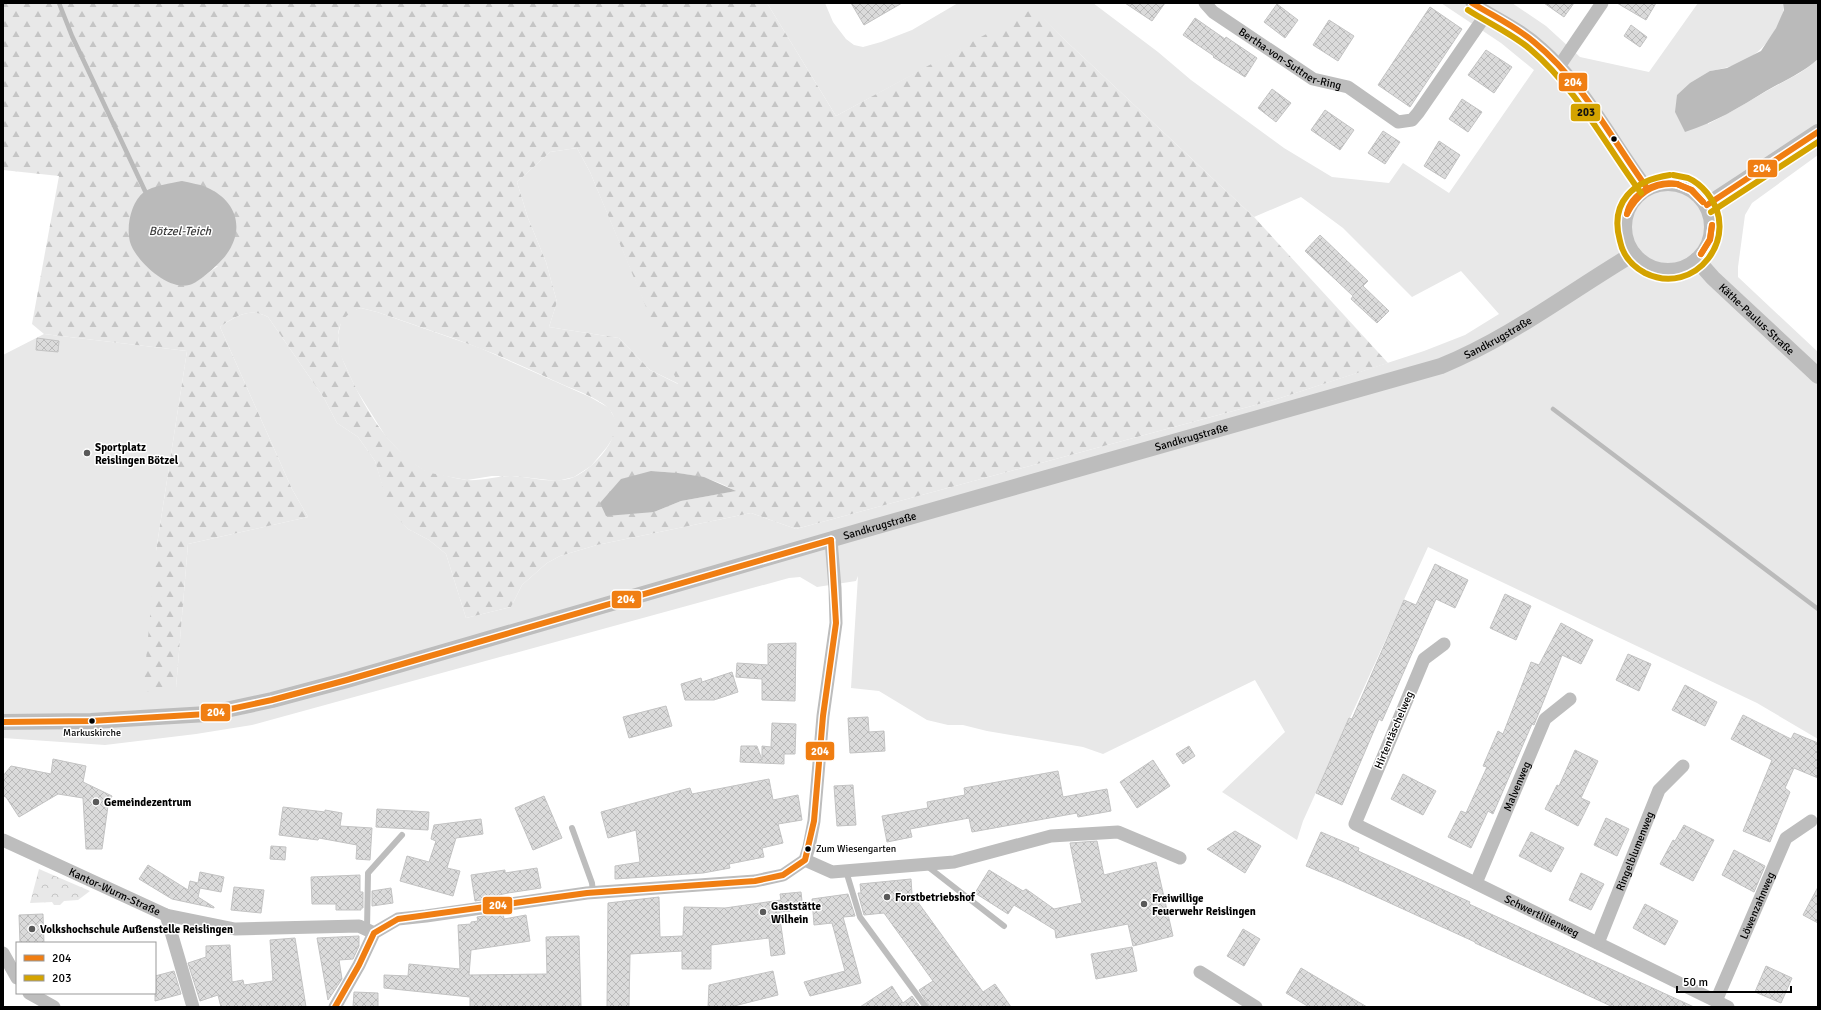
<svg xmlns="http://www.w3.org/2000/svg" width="1821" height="1010" font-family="Signika,sans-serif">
<defs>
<pattern id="forest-firs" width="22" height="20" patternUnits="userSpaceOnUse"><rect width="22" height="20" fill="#e8e8e8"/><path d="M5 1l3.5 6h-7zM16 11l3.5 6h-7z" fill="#c5c5c5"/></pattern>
<pattern id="park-crowns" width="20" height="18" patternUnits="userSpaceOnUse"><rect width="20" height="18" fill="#e8e8e8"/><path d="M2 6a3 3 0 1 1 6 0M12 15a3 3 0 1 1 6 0" fill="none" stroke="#c5c5c5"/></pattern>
<pattern id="building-cross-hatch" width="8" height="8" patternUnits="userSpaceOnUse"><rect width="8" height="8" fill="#dbdbdb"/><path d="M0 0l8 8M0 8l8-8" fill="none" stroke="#bababa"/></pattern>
</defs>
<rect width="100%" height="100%" fill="#fff"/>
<g fill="#e8e8e8">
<path d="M767,3H825L833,22L846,39L854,45L863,47L881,42L912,30L958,3H1093L1158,52L1191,80L1284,148L1332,177L1389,183L1403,163L1449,193L1534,70L1501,43L1441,3H1512L1546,26L1580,57L1649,72L1698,3H1783C1785,12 1781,18 1777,26C1763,55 1741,66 1710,71L1708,124C1728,114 1746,103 1765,92C1785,80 1801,75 1818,59V155L1752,203L1745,215L1738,267V277L1818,352V739L1757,703L1428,547L1303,821L1297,840L1222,792L1285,732L1255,680L1103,754L1083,747L987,731L963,725H948L927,720L879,691L851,688L858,576L856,581L817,587L800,577L789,578L252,725L196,734L105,745L3,738V355L44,334L187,351L156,551L176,688L188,544L308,517L292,489L220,327C236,316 249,307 268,317L324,398L337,423L358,437L375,461L390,509L408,529L429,540L446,554L466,618L511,607L522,585L547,563L560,556L597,545L751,513L796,529L1274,400L1424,351L1465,335L1499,314L1461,271L1412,297L1343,228L1301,197L1254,217L1066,41L1034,9L836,116Z"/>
<path d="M577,148L590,172L679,384L650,370L619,338L549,327L557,302L546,262L528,218L517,182L550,152Z"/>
<path d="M361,308L377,312L480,348L590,397L609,408L615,419L616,433L607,447L591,466L574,477L557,481L514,476H492L467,480L428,473L408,460L386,437L356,389L340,354L338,335L342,318L351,311Z"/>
</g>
<path fill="url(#forest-firs)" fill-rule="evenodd" d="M3,3H767L836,116L1034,8L1066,41L1254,217L1388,363L1274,400L796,529L751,513L597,545L560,556L547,563L522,585L511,607L466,618L446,554L429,540L408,529L389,509L375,461L358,437L337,423L324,398L268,317C250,307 235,316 220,327L292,489L308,517L188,544L176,688L143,692L156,551L187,351L44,334L32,324L59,176L3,170ZM577,148L590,172L678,384L650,370L619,338L549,327L557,302L546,262L528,218L517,182L550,152ZM218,266C192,284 188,294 158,275ZM361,308L377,312C411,324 446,335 479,348C509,359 537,373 566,386C578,391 600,399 609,409C629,431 595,468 574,477C554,485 533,477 512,476C497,476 481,481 467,480C459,479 451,477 443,475C437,474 431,474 426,471C386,448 363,405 345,365C335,341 333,317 361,308ZM651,471C679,473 711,475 735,491L681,501L654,512Z"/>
<path fill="url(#park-crowns)" d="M39,869L90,891L78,900L64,901L60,905H54L52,902L30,903Z"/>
<g fill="#bababa">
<path d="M1783,3H1818V59C1801,74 1785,80 1766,91C1738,108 1716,122 1685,132L1675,112L1677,95L1690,83L1710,71L1727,68L1761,51L1776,28L1784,10Z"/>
<path d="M182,181C190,183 199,184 206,187C236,200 246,228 226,255C220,263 199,283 189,285C168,291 135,260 130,242C126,226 131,202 144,192C152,186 172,183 182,181Z"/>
<path d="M651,471L678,473L704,477L736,491L681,501L654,512L606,516L600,503L621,479Z"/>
</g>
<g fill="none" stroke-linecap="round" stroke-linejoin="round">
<g stroke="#bababa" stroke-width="4.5">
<path d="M59,3L72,36L145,191"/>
<path d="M1553,409L1818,609"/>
</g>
</g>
<g fill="url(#building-cross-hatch)" stroke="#c3c3c3">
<path d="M851,3H902L864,25Z"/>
<path d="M1125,3H1165L1152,21Z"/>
<path d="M1544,3H1574L1564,17Z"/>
<path d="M1617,3H1656L1646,20Z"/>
<path d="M1277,4L1298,20L1285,38L1264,22Z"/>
<path d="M1430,7L1462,29L1410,107L1378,85Z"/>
<path d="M1195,18L1225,39L1226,37L1257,58L1245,77L1213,57L1214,56L1183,35Z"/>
<path d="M1329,20L1354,36L1338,61L1313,45Z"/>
<path d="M1631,25L1647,37L1640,47L1624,36Z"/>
<path d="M1486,50L1512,67L1494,93L1468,75Z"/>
<path d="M1272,89L1291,103L1276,122L1258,108Z"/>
<path d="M1462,99L1482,112L1468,132L1449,119Z"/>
<path d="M1325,110L1354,130L1340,150L1311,130Z"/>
<path d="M1383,131L1400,142L1385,164L1368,153Z"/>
<path d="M1439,141L1460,155L1445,179L1424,166Z"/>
<path d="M1320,235L1368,281L1363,286L1389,311L1377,323L1351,299L1353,296L1305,251Z"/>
<path d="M37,338L59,341L58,352L36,350Z"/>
<path d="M1435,564L1468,580L1455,608L1436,599L1382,721L1379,719L1342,805L1316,793L1349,718L1352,719L1404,600L1416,605Z"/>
<path d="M1505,594L1531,606L1516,640L1490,628Z"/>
<path d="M1561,623L1593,640L1581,664L1562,655L1534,725L1532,724L1493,814L1488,811L1471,848L1448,837L1461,811L1466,813L1487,767L1483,766L1498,731L1503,734L1531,662L1539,665Z"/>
<path d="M796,643L795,701L762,700V679L736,677L737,663L768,665V644Z"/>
<path d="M1628,654L1651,664L1639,691L1616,680Z"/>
<path d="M732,672L738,692L714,700H685L681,684L701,678L702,682Z"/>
<path d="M1685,685L1717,702L1705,726L1672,710Z"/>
<path d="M666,706L672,726L629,738L623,717Z"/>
<path d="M1743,715L1791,739L1794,733L1818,743V778L1794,768L1785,788L1790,792L1770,842L1743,831L1772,760L1731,739Z"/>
<path d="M868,717L869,732L884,731L885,751L850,753L848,718Z"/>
<path d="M772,723L796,724L795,754H784V764L740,762L741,746H757L762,760V746L771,747Z"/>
<path d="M1189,746L1195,756L1183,764L1176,754Z"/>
<path d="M1575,750L1598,761L1581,798L1590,802L1578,826L1545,809L1557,785L1559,786Z"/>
<path d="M53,759L86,766L83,782L112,796L108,806L102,849H86L83,798L58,794L19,817L6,797L3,796V776L11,766L51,774Z"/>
<path d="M1153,760L1170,786L1137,808L1120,782Z"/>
<path d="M1058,771L1063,797L1107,789L1111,811L1078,817L1077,813L972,832L969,818L910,829L912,837L887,842L882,816L928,808L927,802L965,795L964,788Z"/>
<path d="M1403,774L1436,791L1423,815L1391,799Z"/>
<path d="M769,779L773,800L798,795L802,820L778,824L783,843L762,848L764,857L729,864L730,868L703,873L615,879V866L640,862L636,830L608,838L601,812L690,788L692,794Z"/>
<path d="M853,785L856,825L837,826L834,786Z"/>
<path d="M544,796L562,838L533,850L515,808Z"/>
<path d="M283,807L325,812V810L342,813L340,826L372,828L370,860L356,859L357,845L319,838L318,840L279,835Z"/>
<path d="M377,809L429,812L428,830L376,827Z"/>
<path d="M1606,818L1629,829L1617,856L1594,845Z"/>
<path d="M481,819L483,834L456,838L447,868L460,871L453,896L400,881L407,856L429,862L436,841L431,839L434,825Z"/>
<path d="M1684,825L1714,840L1693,881L1660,864L1673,840L1675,841Z"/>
<path d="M1235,831L1261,846L1245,873L1207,849Z"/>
<path d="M1321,832L1359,848L1358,851L1470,902L1469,904L1694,1007H1613L1475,943V942L1344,882L1306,866Z"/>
<path d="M1531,832L1564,848L1551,872L1519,856Z"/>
<path d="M1097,841L1104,875L1156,862L1173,936L1133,946L1128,924L1056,938L1055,930L1014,905L1008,914L975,893L989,870L1023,891L1026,889L1054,909L1082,903L1070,843Z"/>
<path d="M271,846L286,847L285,860L270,859Z"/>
<path d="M1734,850L1765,866L1754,892L1722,875Z"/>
<path d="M148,865L188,890L190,881L198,883L200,872L224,877L221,892L200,888L198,897L214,907V908L172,899L139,879Z"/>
<path d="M537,868L541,888L508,893L499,895L500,897L475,901L471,875L505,870V873Z"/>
<path d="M1581,873L1604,884L1591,910L1569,900Z"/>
<path d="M360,875V892H363V908H361V910H336V904H312L311,877Z"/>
<path d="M911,879L912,894L983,992L995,984L1011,1007H930L919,990L933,981L884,913L864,915L858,893H861L860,884Z"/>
<path d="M234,887L264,890L261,913L231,910Z"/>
<path d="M1818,887V923L1803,915Z"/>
<path d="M391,888L393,903L372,906V891Z"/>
<path d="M801,892L803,910L779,912L785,954L771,956L769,938L711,945V969H682V951L630,954L629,1007H607L608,903L659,897L660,937L683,936L684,907L725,908L781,900L780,894Z"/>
<path d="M848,894L855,916L843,917L861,983L810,996L804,982L845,971L832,923L814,925L812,899Z"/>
<path d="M1645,904L1678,921L1665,945L1633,928Z"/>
<path d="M503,913L504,919L526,915L530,941L471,950L469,975L547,974L546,937L579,936L581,1007H470V997L384,988V975L408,976L409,964L460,969L458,925L471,924V922L478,921L477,917Z"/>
<path d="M43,914L44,943H20L19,915Z"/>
<path d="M1243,929L1260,939L1244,966L1227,956Z"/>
<path d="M359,936V946L353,959L339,960L342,979L328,1000L317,938Z"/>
<path d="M295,938L306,1007H221L218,995L200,1001L188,963L206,957V946L230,945L232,982L243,980L244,985L273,981L270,940Z"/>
<path d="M1132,947L1137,971L1096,979L1091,954Z"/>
<path d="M1766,966L1792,978L1781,1003L1755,992Z"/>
<path d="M1301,968L1367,1007H1309L1286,993Z"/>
<path d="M174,971L181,994L155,1001V976Z"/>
<path d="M773,971L778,995L730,1007H708L709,985Z"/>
<path d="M892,986L903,1003L912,996L920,1007H860Z"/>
<path d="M354,992L378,993V1007H353Z"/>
</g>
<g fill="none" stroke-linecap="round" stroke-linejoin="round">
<g stroke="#bdbdbd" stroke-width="6">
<path d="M572,828L592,883L593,892"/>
<path d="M927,866L1004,926"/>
<path d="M846,871L860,917L926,1007"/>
<path d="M367,930L368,873L402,835"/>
</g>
<g stroke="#bdbdbd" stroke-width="13">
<path id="s1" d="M1205,3L1213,12L1313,79L1348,87L1398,122L1412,120L1418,113L1487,13"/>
<path d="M1472,3C1495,18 1521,29 1541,48C1585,86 1612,142 1647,188"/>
<path d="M1560,65L1602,3"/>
<path id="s2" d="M1444,644L1424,659L1355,824L1728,1007"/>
<path id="s3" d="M3,840L166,915L235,929L359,926L374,933"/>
<path d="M805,860L832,872L954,862L1051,836L1118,832L1180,858"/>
<path id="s4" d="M1476,883L1545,719L1570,699"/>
<path d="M166,915L193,1007"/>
<path id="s5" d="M1598,943L1659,790L1683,766"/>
<path d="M3,953L17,978"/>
<path d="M1200,972L1256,1007"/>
<path d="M29,993L54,1007"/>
<path id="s6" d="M1716,1001L1786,838L1811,821"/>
<path d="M335,1007L359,965L374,933L398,919L426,916L587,893L755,881L783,875L805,860L809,847L814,821L823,716L836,623L835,588L831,540"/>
</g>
<g stroke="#bdbdbd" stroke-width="16">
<circle cx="1668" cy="227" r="44"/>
<path d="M1707,205L1818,132"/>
<path id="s7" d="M1697,260L1713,278L1818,376"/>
<path id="s8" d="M3,722L91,721L207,714L272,700L347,680L874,527L1441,366C1510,338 1569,292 1633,254"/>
</g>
<g stroke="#fff" stroke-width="9">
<g id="bus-1">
<path d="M1472,3C1493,16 1515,26 1534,42C1582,81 1611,138 1647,188"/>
<path d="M1677,184L1692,190L1703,202"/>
<path d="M1677,184L1691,190L1703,202"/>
<path d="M1707,205L1818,132"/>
<path d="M1627,214C1631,193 1657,180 1677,184"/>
<path d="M1627,214C1637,194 1653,182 1677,184"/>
<path d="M1701,254L1710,239L1712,225"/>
<path d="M1701,254L1710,240L1712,225"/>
<path d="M3,722L91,721L207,714L272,700L347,680L831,540"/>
<path d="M335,1007L359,965L374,933L398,919L587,893L755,881L783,875L805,860L814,821L823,716L836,623L831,540"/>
</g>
</g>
<g stroke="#fff" stroke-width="9">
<g id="bus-2">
<path d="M1468,10C1488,23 1511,33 1530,49C1576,88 1605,144 1641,193"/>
<path d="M1670,175C1634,180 1609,202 1620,241C1623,256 1632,266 1645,273C1695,298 1743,236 1707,193C1702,187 1695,181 1688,178C1683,177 1678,176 1673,175"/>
<path d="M1711,212L1818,142"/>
</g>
</g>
<use href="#bus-1" stroke="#f07e12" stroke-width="6"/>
<use href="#bus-2" stroke="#d4a300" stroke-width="6"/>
</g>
<g fill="#000" stroke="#fff" stroke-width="1.5">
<circle cx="1614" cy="139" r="3.5"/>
<circle cx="92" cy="721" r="3.5"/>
<circle cx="808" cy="849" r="3.5"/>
</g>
<g fill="#595959" stroke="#fff" stroke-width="1.5">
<circle cx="87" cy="453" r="4"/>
<circle cx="96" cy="802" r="4"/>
<circle cx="887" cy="897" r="4"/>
<circle cx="1144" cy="904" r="4"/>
<circle cx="763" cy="912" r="4"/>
<circle cx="32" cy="929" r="4"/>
</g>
<g text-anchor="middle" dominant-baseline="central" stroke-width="3" stroke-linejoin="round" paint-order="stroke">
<g font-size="10" fill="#000" stroke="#fff">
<text x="92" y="733">Markuskirche</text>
<text x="816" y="849" text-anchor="start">Zum Wiesengarten</text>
</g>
<g font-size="11" fill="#000" stroke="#fff">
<text stroke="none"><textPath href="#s1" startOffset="103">Bertha-von-Suttner-Ring</textPath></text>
<text stroke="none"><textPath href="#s7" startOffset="84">Käthe-Paulus-Straße</textPath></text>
<text stroke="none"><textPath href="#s8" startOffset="1550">Sandkrugstraße</textPath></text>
<text stroke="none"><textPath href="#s8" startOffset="1227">Sandkrugstraße</textPath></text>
<text stroke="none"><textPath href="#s8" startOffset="903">Sandkrugstraße</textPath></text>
<text transform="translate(1394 730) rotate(-67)">Hirtentäschelweg</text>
<text stroke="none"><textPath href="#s4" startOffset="105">Malvenweg</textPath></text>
<text stroke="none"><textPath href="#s5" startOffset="99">Ringelblumenweg</textPath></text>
<text stroke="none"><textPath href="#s3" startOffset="123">Kantor-Wurm-Straße</textPath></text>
<text stroke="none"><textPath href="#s6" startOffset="104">Löwenzahnweg</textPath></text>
<text stroke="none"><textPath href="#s2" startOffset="412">Schwertlilienweg</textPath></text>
</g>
<g font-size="11" font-weight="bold" fill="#000" stroke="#fff" text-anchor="start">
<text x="95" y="447">Sportplatz<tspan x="95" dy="13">Reislingen Bötzel</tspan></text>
<text x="104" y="802">Gemeindezentrum</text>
<text x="895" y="897">Forstbetriebshof</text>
<text x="1152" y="898">Freiwillige<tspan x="1152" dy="13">Feuerwehr Reislingen</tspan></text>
<text x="771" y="906">Gaststätte<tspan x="771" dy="13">Wilhein</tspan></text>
<text x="40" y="929">Volkshochschule Außenstelle Reislingen</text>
</g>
<g font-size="12" font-style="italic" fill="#3d3d3d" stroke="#fff">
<text x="180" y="231">Bötzel-Teich</text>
</g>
</g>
<g stroke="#fff" stroke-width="1.5">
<rect x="1558" y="72" width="30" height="20" rx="4" fill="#f07e12"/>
<rect x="1570" y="103" width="31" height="19" rx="4" fill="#d4a300"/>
<rect x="1747" y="159" width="31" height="19" rx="4" fill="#f07e12"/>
<rect x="611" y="590" width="31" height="19" rx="4" fill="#f07e12"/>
<rect x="200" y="703" width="31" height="19" rx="4" fill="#f07e12"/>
<rect x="805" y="741" width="30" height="20" rx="4" fill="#f07e12"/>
<rect x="482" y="896" width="31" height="19" rx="4" fill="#f07e12"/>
</g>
<g font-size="11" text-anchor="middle" font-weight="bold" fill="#fff">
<text x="1573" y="86">204</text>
<text x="1762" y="172">204</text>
<text x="626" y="603">204</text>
<text x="216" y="716">204</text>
<text x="820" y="755">204</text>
<text x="498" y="909">204</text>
</g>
<g font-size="11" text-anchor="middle" font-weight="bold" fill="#111">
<text x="1586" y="116">203</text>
</g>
<rect width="1821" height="1010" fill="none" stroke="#000000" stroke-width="8"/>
<rect x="16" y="942" width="140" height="52" fill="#ffffff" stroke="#999999"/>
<rect x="24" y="955" width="20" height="6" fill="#f07e12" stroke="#999999"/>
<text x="52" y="962" font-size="12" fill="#000000">204</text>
<rect x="24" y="975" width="20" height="6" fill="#d4a300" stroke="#999999"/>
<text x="52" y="982" font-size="12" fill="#000000">203</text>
<path d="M1677 986v6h114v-6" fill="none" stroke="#000000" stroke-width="2"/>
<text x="1683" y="986" font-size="12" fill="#000000" stroke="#ffffff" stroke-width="3" paint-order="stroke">50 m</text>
</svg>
